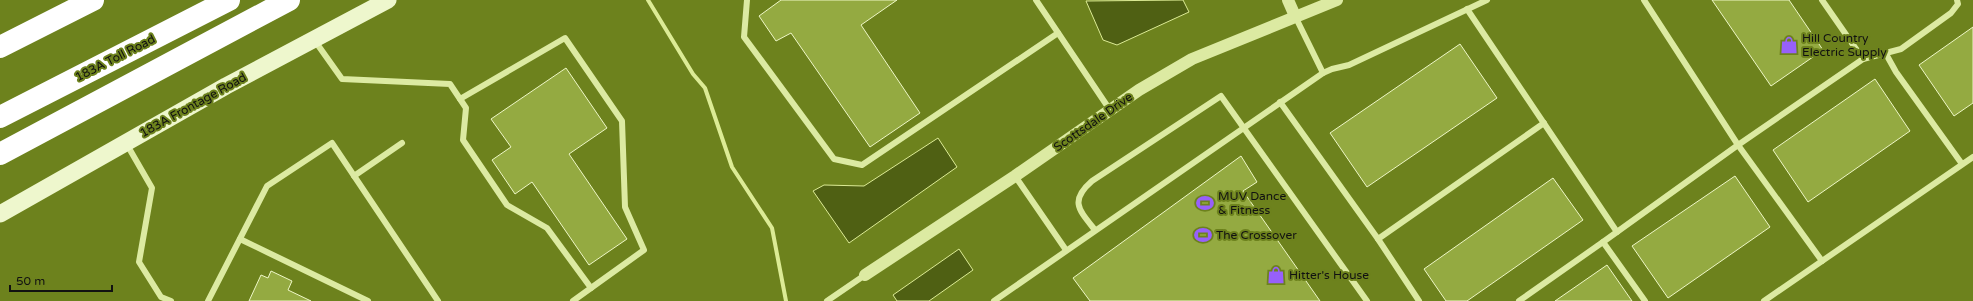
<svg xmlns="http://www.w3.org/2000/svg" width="1973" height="301" font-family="'Varela Round',sans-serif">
<rect width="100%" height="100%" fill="#6d821d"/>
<g fill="#4f6013" stroke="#dceb95">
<path d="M1183,0L1189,12L1117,45L1103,40L1086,1Z"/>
<path d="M938,138L957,167L849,243L813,191L824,185L864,186Z"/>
<path d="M959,249L973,270L929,301H897L893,295Z"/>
</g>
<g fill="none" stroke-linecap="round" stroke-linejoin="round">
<path stroke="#dceb95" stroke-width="4" d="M648,0L693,74L705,88L732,167L772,228L786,301"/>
</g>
<g fill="#94aa41" stroke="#eef7c6">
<path d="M781,0H897L861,25L920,113L870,147L791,33L776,41L759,16Z"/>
<path d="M1712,0H1789L1823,50L1771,86Z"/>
<path d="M1973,27V103L1954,116L1919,65Z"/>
<path d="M1460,44L1497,98L1367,187L1330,133Z"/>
<path d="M566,68L607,128L569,154L627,239L589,265L532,182L515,194L492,160L511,147L491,119Z"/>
<path d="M1875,79L1910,131L1808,202L1773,150Z"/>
<path d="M1241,156L1257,182L1243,191L1320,301H1090L1073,278Z"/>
<path d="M1735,176L1770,227L1668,298L1632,246Z"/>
<path d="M1553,178L1583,220L1467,301H1446L1424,269Z"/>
<path d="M1607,265L1632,301H1555Z"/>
<path d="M271,271L292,281L288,290L311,301H249L261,275L268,278Z"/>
</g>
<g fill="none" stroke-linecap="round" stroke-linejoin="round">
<g stroke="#dceaa2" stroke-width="6">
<path d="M747,0L744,37L834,159L862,165L1058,33"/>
<path d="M1036,0L1110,110"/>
<path d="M1644,0L1738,145L1603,242L1645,301"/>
<path d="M1822,0L1863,59L1901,49L1951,13L1958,4L1957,0"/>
<path d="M1467,9L1617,232"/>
<path d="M1295,16L1323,73"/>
<path d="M315,41L342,79L450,84L466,108L463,140L507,205L547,228L591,288L573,301"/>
<path d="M1886,54L1896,72L1962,164"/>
<path d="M460,99L565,38L622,121L625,207L644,250L591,288"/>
<path d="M1280,102L1378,239L1544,123"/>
<path d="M126,143L152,188L139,262L161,297L171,301"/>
<path d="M354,176L402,143"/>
<path d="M1015,176L1066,250"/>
<path d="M1095,230C1079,210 1069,201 1092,181L1221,96L1367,301"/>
<path d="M240,239L368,301"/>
<path d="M1378,239L1419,301"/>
<path d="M1822,261L1738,145L1863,59"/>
<path d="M208,301L267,186L332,143L438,301"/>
<path d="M827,301L865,275"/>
<path d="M994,301L1323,73L1332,69L1349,65L1487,0"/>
<path d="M1519,301L1603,242"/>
<path d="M1764,301L1973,157"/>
</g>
<g stroke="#dceaa2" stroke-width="12">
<path d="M1288,0L1295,16"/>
<path d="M865,275L1015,176L1139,90L1192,59L1337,0"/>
</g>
<path stroke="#eef7cd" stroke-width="17" d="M0,214L226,86L388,0"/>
<g stroke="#fff" stroke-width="22">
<path d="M0,47L93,0"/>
<path d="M0,117L229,0"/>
<path d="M0,154L289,0"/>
</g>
</g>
<defs>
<g id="shop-bare" transform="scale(1.38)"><path d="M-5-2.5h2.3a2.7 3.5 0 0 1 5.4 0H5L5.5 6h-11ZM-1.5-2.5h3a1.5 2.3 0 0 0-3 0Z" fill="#9760fa" stroke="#6d821d" stroke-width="2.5" paint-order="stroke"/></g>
<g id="stadium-bare" transform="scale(1.38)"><path d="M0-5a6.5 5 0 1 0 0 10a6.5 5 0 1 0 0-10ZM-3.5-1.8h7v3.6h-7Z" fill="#9760fa" stroke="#6d821d" stroke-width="2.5" paint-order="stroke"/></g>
</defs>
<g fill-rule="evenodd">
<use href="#shop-bare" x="1789" y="45"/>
<use href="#stadium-bare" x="1205" y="203"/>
<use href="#stadium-bare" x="1203" y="235"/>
<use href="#shop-bare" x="1276" y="275"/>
</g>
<g text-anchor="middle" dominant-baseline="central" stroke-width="4" stroke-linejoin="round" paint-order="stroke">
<g font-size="12" fill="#111" stroke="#6d821d" text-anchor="start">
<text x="1802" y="38">Hill Country<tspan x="1802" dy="14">Electric Supply</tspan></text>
<text x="1218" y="196">MUV Dance<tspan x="1218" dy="14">&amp; Fitness</tspan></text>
<text x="1216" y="235">The Crossover</text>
<text x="1289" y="275">Hitter's House</text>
</g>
<g font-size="12" fill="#111" stroke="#6d821d">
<text transform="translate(115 58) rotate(-27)">183A Toll Road</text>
<text transform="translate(193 105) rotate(-29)">183A Frontage Road</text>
<text transform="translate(1093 122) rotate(-35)">Scottsdale Drive</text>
</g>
</g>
<path d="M10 285v6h102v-6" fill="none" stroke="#111111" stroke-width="2"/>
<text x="16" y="285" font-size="12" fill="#111111" stroke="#6d821d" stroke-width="3" paint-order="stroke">50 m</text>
</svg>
